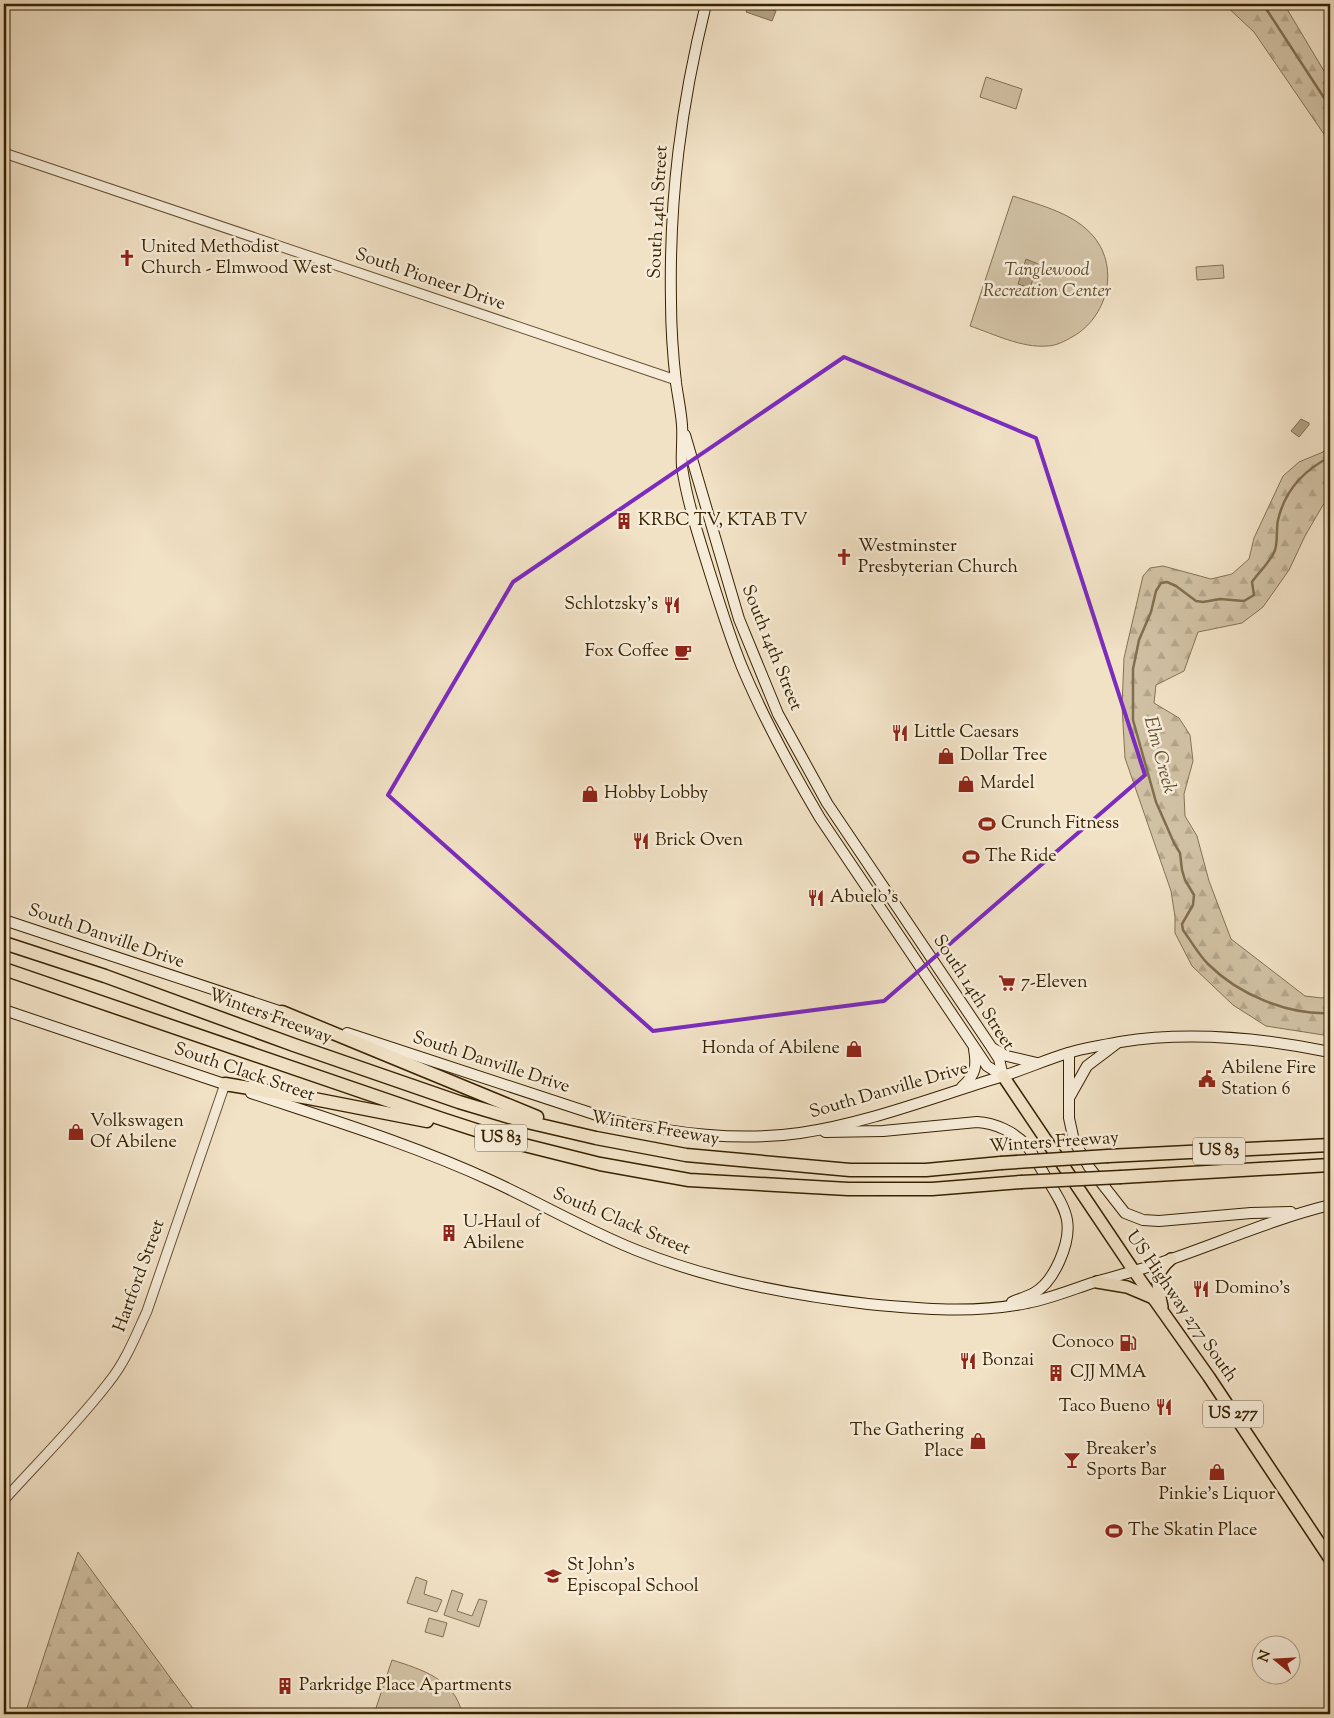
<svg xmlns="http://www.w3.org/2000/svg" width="1334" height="1718" font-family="'Sorts Mill Goudy',serif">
<defs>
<pattern id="forest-firs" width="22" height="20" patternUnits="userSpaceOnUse" patternTransform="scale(1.25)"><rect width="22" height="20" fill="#d1c1a4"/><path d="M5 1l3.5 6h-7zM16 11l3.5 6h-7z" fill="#b4a68b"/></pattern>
</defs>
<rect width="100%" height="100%" fill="#f1e1c5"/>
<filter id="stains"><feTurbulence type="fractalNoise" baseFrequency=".004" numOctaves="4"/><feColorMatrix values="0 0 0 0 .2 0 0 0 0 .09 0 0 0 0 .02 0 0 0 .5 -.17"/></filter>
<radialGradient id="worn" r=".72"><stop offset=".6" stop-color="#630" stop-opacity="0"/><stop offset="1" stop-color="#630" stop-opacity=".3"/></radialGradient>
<g fill="#d1c1a4" stroke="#847252">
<path d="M986,77L1022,89L1016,109L980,97Z"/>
<path d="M1013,196C1042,206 1074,213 1094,237C1120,269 1107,318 1072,337C1065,341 1056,346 1047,346C1021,348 994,334 970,326Z"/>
<path d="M1223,265L1224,278L1197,280L1196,267Z"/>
<path d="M416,1577L427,1581L424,1594L442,1600L437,1612L407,1603Z"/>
<path d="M452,1590L463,1594L457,1611L472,1616L479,1599L487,1601L479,1627L444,1615Z"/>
<path d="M429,1618L447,1623L443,1637L425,1632Z"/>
<path d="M392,1660C421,1669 456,1680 462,1714H374Z"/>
</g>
<g fill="url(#forest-firs)" stroke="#847252">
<path d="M1224,4H1284L1330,81V143L1254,32Z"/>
<path d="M1330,444V498L1323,505L1305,536L1289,570L1263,607L1242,623L1198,632L1184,671L1156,685L1154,703L1179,718L1190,735L1193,761L1184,794L1185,816L1197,836L1209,881L1231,939L1305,996L1322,998L1330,995V1036L1266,1026L1233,1005L1192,966L1175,933V917L1171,891L1125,758L1122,706L1124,658L1143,576L1150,568L1163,566L1211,579L1232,574L1249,559L1254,538L1283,476L1299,462L1323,452Z"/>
<path d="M78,1552L197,1714H25Z"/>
</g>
<g fill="#b2a082" stroke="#816e4e">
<path d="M749,4H770L768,8L776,11L772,21L746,12Z"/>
<path d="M1026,259L1038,264L1030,288L1018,284Z"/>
<path d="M1301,419L1309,423V425L1299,437L1291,431Z"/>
</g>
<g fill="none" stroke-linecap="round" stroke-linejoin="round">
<g stroke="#816e4e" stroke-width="2.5">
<path d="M1263,4L1330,107"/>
<path d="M1330,457C1304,470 1285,490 1278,520C1276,529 1278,541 1275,550C1271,561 1259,572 1252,582L1254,595L1244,601L1220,599L1203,602L1196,601L1176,586L1167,582L1161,583L1156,591L1151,612L1139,640L1133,669V720L1156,802L1174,843L1180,853L1182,870L1185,880L1194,895L1193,905L1182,924L1183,930C1191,941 1199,955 1208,964C1239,995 1288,1015 1330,1013"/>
</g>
<g stroke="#665231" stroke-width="11">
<g id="tertiary">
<path d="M4,153L676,380"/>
<path d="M4,1500C39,1461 77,1424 109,1382C126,1361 136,1335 147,1311L225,1084"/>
<path d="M1328,1714L1330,1709"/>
</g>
</g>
<g stroke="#372200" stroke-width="12">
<g id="secondary">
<path d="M706,4C681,105 669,198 671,302C671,329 673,356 676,383C678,397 681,411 682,425C683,439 681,454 682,467C687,501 699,538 709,570C719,602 729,635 742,667C764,719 791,769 820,818L987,1066L1003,1076"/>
<path d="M685,435L739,619L778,714L827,803L992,1048L999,1059L1003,1076"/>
<path d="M4,920L288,1014"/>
<path d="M4,1010L230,1086"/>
<path d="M347,1033L612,1120C673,1133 738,1142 800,1133C868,1123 934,1097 1000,1077C1023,1070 1045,1060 1068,1053C1084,1048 1103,1045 1120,1042C1189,1031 1262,1038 1330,1052"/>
<path d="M1116,1044L1087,1066L1069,1098V1118L1074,1141L1089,1167L1125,1213L1143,1220L1159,1221L1251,1213L1291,1212"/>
<path d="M992,1048L1007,1056L1037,1063"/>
<path d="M1069,1053V1097"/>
<path d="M962,1087C976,1074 977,1067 974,1049"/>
<path d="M251,1093C332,1120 414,1145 492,1181C540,1203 586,1230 636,1250C710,1280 789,1295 868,1304C921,1309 974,1314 1027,1303C1049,1299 1071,1290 1092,1283C1116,1276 1140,1270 1163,1262C1219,1243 1273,1219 1330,1205"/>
<path d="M825,1132L883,1131L977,1122C995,1123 1015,1132 1027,1146C1033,1154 1038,1164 1043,1172C1051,1187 1064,1203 1067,1220C1071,1243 1054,1282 1034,1293C1027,1297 1019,1299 1012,1302"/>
</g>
</g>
<g stroke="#372200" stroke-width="14">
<g id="trunk">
<path d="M1003,1076L1134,1271L1209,1377L1330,1559"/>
<path d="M1097,1282L1127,1287L1153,1298"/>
<path d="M1162,1307C1158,1285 1152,1275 1171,1259"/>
</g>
</g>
<g stroke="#372200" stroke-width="15">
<g id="motorway">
<path d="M4,943L105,976L294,1045L459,1102L523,1121L596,1138L686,1155L850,1170H926L1001,1163"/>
<path d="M4,969L442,1119L516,1143L600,1164L689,1180L848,1189H932L1021,1182"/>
<path d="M282,1012L537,1117"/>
<path d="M225,1084L309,1098L427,1121"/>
<path d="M1108,1156L1330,1145"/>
<path d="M1121,1177L1330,1165"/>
</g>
</g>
<use href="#tertiary" stroke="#f6ecd9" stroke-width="9"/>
<use href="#secondary" stroke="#f6ecd9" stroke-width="10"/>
<use href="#trunk" stroke="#f1e1c5" stroke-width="11"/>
<use href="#motorway" stroke="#f1e1c5" stroke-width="12"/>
<g stroke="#372200" stroke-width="15" stroke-linecap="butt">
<g id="motorway-bridge">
<path d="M1001,1163L1108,1156"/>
<path d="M1021,1182L1121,1177"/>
</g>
</g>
<use href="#motorway-bridge" stroke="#f1e1c5" stroke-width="12"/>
</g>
<path fill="none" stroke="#7b2cbf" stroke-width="4" stroke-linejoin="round" d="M844,357L1036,438L1145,775L884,1001L653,1031L388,795L513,582Z"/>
<defs>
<g id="church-bare" transform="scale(1.35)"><path d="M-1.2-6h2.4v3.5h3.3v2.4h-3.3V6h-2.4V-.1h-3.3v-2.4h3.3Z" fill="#8f2418" stroke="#f6ecd9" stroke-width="2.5" paint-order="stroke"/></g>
<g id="building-bare" transform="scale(1.35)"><path d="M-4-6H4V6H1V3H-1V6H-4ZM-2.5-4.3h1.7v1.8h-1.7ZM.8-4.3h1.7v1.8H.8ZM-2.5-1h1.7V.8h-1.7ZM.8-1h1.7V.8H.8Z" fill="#8f2418" stroke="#f6ecd9" stroke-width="2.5" paint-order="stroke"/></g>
<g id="restaurant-bare" transform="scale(1.35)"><path d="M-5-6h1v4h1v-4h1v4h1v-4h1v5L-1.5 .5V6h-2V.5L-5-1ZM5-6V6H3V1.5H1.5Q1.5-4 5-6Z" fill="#8f2418" stroke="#f6ecd9" stroke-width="2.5" paint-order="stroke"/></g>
<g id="cafe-bare" transform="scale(1.35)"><path d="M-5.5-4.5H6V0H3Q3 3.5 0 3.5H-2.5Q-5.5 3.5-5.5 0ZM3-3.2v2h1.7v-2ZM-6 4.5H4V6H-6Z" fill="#8f2418" stroke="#f6ecd9" stroke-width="2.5" paint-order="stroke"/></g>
<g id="shop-bare" transform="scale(1.35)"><path d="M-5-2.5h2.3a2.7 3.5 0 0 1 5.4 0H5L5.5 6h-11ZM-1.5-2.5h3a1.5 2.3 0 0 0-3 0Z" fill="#8f2418" stroke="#f6ecd9" stroke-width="2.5" paint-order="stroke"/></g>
<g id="stadium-bare" transform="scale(1.35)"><path d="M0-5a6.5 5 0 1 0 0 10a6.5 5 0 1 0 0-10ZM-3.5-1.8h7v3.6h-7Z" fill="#8f2418" stroke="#f6ecd9" stroke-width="2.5" paint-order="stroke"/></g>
<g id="supermarket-bare" transform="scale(1.35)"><path d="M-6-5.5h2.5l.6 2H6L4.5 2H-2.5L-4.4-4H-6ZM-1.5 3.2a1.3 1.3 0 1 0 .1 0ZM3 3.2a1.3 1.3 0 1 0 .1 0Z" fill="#8f2418" stroke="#f6ecd9" stroke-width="2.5" paint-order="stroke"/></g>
<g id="civic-bare" transform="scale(1.35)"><path d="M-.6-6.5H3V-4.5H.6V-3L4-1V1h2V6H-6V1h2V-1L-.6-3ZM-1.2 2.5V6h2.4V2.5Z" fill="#8f2418" stroke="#f6ecd9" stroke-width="2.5" paint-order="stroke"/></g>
<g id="fuel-bare" transform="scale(1.35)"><path d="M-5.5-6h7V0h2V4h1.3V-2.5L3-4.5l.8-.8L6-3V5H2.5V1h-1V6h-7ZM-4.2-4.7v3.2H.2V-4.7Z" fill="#8f2418" stroke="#f6ecd9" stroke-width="2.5" paint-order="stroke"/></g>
<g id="bar-bare" transform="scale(1.35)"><path d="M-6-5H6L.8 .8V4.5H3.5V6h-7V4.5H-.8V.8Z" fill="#8f2418" stroke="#f6ecd9" stroke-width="2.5" paint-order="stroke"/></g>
<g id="school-bare" transform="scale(1.35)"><path d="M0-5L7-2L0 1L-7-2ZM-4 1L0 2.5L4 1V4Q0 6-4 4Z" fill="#8f2418" stroke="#f6ecd9" stroke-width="2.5" paint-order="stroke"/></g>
</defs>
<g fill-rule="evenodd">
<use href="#church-bare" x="127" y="258"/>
<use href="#building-bare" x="624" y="521"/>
<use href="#church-bare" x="844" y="557"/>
<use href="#restaurant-bare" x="672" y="605"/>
<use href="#cafe-bare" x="683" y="652"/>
<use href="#restaurant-bare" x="900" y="733"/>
<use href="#shop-bare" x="946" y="756"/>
<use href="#shop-bare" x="966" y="784"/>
<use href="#shop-bare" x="590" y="794"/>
<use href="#stadium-bare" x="987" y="824"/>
<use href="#restaurant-bare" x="641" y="841"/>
<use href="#stadium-bare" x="971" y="857"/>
<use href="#restaurant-bare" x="816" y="898"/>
<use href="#supermarket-bare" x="1007" y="983"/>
<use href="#shop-bare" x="854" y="1049"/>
<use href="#civic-bare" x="1207" y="1079"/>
<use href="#shop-bare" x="76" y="1132"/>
<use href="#building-bare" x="449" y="1233"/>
<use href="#restaurant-bare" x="1201" y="1289"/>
<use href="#fuel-bare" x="1128" y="1343"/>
<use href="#restaurant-bare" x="968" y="1361"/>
<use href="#building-bare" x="1056" y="1373"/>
<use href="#restaurant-bare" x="1164" y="1407"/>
<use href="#shop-bare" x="978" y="1441"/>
<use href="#bar-bare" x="1072" y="1460"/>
<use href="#shop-bare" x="1217" y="1472"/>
<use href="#stadium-bare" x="1114" y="1531"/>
<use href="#school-bare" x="553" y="1576"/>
<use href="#building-bare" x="285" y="1686"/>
</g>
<g text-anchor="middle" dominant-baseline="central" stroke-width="5" stroke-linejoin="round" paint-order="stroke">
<g fill="#f6ecd9" stroke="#705f41" stroke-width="1">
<rect x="475" y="1124.5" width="52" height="27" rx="4"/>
<rect x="1193" y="1137.5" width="52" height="27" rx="4"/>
<rect x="1203" y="1400.5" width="60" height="27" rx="4"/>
</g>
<g font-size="16" font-weight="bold" fill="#372200">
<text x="501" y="1138">US 83</text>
<text x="1219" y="1151">US 83</text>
<text x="1233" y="1414">US 277</text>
</g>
<g font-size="18" fill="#372200" stroke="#f6ecd9">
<text transform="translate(659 212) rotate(-87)">South 14th Street</text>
<text transform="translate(430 280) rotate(19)">South Pioneer Drive</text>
<text transform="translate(771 648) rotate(68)">South 14th Street</text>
<text transform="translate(106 937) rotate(19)">South Danville Drive</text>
<text transform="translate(973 993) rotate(57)">South 14th Street</text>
<text transform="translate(270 1017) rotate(20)">Winters Freeway</text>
<text transform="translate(491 1063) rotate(18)">South Danville Drive</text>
<text transform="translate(244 1073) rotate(19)">South Clack Street</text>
<text transform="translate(889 1091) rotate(-16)">South Danville Drive</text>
<text transform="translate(655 1129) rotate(10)">Winters Freeway</text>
<text transform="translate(1054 1143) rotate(-4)">Winters Freeway</text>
<text transform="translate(621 1222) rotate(23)">South Clack Street</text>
<text transform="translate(140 1276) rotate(-70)">Hartford Street</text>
<text transform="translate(1181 1307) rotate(55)">US Highway 277 South</text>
</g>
<g font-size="18" fill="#372200" stroke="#f6ecd9" text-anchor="start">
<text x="141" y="248">United Methodist<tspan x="141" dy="21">Church - Elmwood West</tspan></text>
<text x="638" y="521">KRBC TV, KTAB TV</text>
<text x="858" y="547">Westminster<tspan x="858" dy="21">Presbyterian Church</tspan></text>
<text x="658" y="605" text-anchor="end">Schlotzsky's</text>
<text x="669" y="652" text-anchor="end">Fox Coffee</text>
<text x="914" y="733">Little Caesars</text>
<text x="960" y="756">Dollar Tree</text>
<text x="980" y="784">Mardel</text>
<text x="604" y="794">Hobby Lobby</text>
<text x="1001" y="824">Crunch Fitness</text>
<text x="655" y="841">Brick Oven</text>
<text x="985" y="857">The Ride</text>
<text x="830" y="898">Abuelo's</text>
<text x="1021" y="983">7-Eleven</text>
<text x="840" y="1049" text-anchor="end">Honda of Abilene</text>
<text x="1221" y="1069">Abilene Fire<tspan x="1221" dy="21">Station 6</tspan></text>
<text x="90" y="1122">Volkswagen<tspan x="90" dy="21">Of Abilene</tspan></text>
<text x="463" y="1223">U-Haul of<tspan x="463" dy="21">Abilene</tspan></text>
<text x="1215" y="1289">Domino's</text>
<text x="1114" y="1343" text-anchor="end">Conoco</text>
<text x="982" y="1361">Bonzai</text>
<text x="1070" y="1373">CJJ MMA</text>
<text x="1150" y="1407" text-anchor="end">Taco Bueno</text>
<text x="964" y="1431" text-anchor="end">The Gathering<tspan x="964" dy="21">Place</tspan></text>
<text x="1086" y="1450">Breaker's<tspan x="1086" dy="21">Sports Bar</tspan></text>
<text x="1217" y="1495" text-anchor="middle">Pinkie's Liquor</text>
<text x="1128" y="1531">The Skatin Place</text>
<text x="567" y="1566">St John's<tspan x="567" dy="21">Episcopal School</tspan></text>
<text x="299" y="1686">Parkridge Place Apartments</text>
</g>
<g font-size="18" font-style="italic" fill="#5e4a29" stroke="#f6ecd9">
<text x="1047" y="271">Tanglewood<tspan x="1047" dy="21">Recreation Center</tspan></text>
</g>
<g font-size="19" font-style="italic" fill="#624e2e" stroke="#f6ecd9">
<text transform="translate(1159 755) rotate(75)">Elm Creek</text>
</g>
</g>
<rect width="1334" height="1718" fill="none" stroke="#f1e1c5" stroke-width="20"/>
<rect x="5" y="5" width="1324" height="1708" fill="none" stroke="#372200" stroke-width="2.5"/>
<rect x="10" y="10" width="1314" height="1698" fill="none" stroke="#372200"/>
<g transform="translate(1276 1660) rotate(288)"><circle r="24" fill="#f6ecd9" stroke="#aa9b82"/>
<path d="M0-4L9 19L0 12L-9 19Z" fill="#8f2418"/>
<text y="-8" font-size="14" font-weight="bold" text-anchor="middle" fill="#372200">N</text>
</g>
<rect width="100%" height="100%" filter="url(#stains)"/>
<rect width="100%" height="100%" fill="url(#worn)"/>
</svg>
